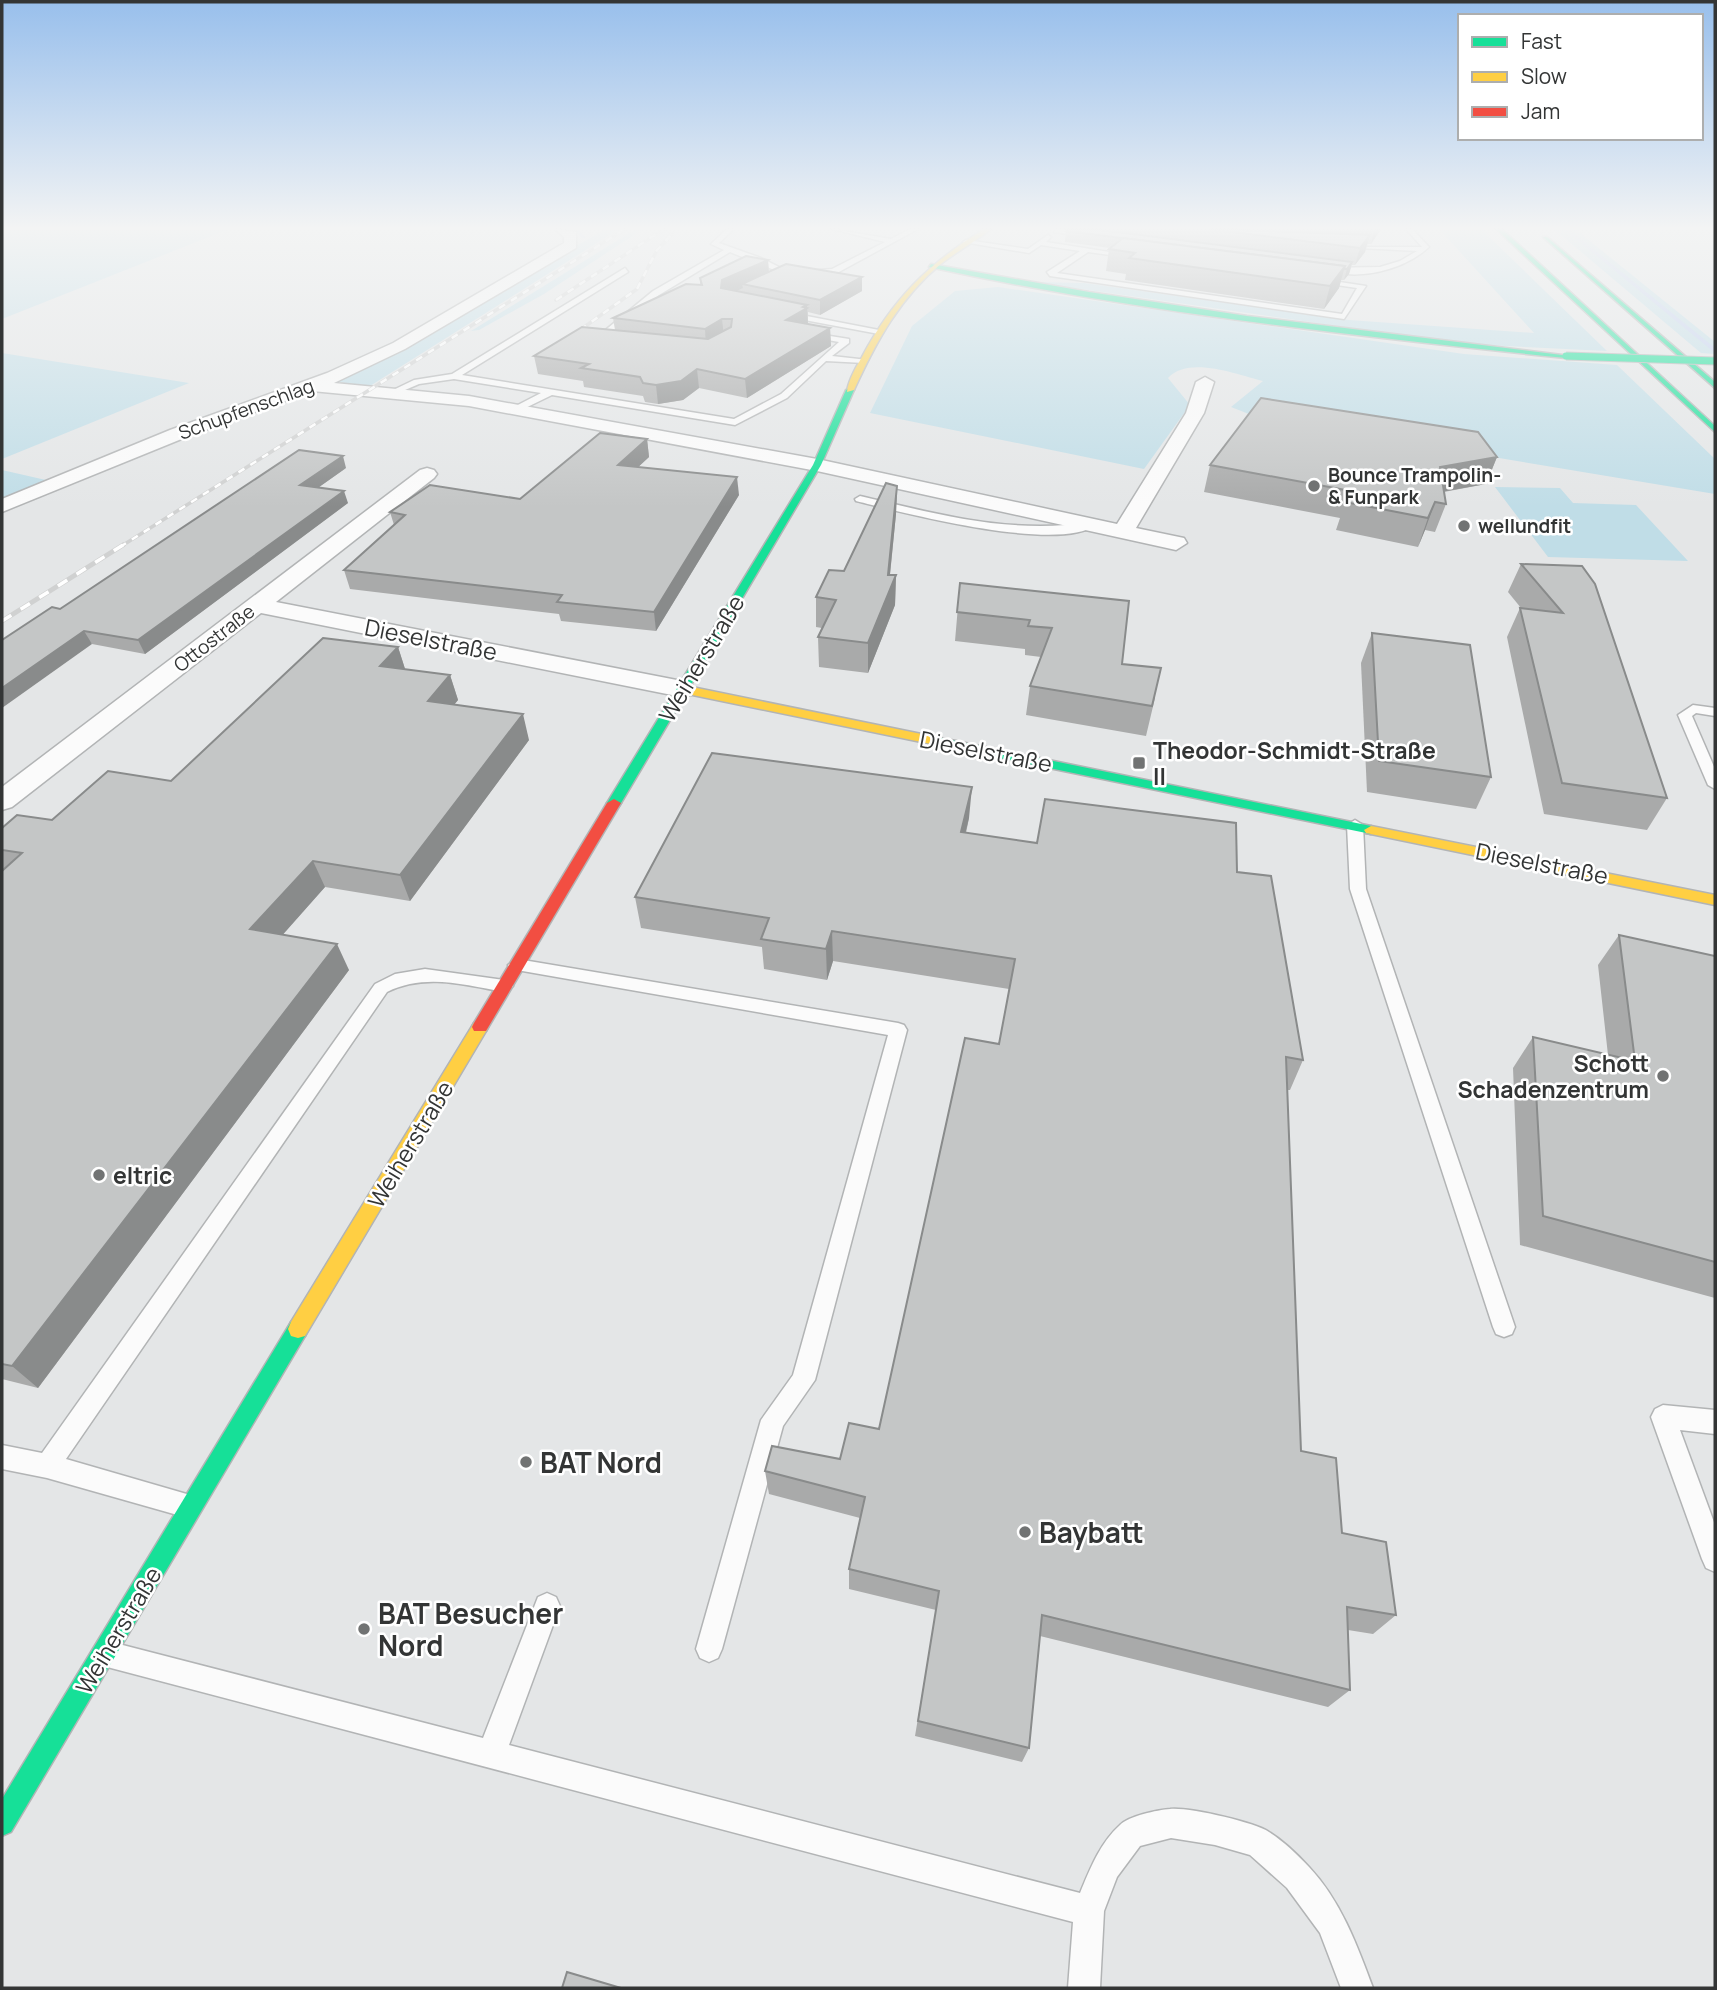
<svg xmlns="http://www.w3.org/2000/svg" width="1717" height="1990" font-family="Manrope,sans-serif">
<rect width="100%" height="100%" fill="#e4e6e7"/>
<g fill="#c0dde7">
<path d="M2,229H229L2,319Z"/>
<path d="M606,229H619L370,386L338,382Z"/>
<path d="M636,229H643L544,294L479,330L471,331Z"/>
<path d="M1439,229H1481L1607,351L1463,344L1033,282L1084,283L1349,320L1534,333Z"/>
<path d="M1554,229H1575L1715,342V354L1701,353Z"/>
<path d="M998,287L1464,354L1617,365L1715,459V494L1259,418L1231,407L1263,381C1238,375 1189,355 1168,378L1190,405L1144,469L870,413L912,326L955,291Z"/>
<path d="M2,353L189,383L2,459Z"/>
<path d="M2,470L59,483L2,506Z"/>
<path d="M1495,487L1560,488L1573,503L1636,505L1688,561L1548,557Z"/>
</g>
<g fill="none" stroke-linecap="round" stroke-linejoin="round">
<g fill="#c1d0f1" fill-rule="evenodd">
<path d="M574,229H578L586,238H582Z"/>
<path d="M1564,229H1569L1715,348V353Z"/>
</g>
<g stroke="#b2b4b5" stroke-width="3">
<g id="lane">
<path d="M727,229H734L719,243L761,258L789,272V276L730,252L659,295L607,337L612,338V342L597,341V337L653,291L724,250L711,244Z"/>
<path d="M832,229L891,239L910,229H918L837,273L804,275L807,271L832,269L885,242Z"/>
<path d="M1056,229L1088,233L1091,235L1088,237L1054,232Z"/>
<path d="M1406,229H1412L1429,247C1404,270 1355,283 1323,268L1380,267L1400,261L1417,251L1340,247H1422Z"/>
<path d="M1048,235L1051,237L1046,242L1135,256L1132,258L1088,252L1057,273L1342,314L1357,288L1316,282L1313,278L1366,286L1344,319L1050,276L1047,272L1080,251L1041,245L1029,253L963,242L966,240L1028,249Z"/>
<path d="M625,268L628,272L462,375L734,419L781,394L839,342L805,336V332L849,339V343L832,356L868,360L864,363L826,361L787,398L735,425L552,395L515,413L510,410L512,408L541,393L454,379L419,384L391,396L387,393L414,380L452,374Z"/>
<path d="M786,312L879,330L883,332L879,334L783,316Z"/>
<path d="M860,496C936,514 1012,535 1091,522L1096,525C1057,553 904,513 856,501L855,499Z"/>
<path d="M1693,705L1715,708V716L1696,713L1692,716L1715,769V789L1708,785L1678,715Z"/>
<path d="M1355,820L1363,825L1366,889L1515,1327L1512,1334L1504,1337L1496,1334L1493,1327L1350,889L1347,825Z"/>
<path d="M517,959L898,1023L904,1025L907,1030L815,1380L783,1426L722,1649L718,1658L709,1662L700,1658L696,1649L761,1420L793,1375L888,1035L511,969L508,965Z"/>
<path d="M425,969L504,980L513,986L504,992C465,985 425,973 387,992L66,1459L197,1497L200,1506L197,1515L188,1518L47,1478L2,1469V1445L42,1453L375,984L395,974Z"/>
<path d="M1663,1405L1715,1410V1434L1680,1430L1715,1525V1572L1706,1568L1702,1559L1651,1417L1655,1409Z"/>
<path d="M547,1593L556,1597L560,1606L509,1745L1080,1893C1090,1869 1100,1843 1120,1825C1129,1816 1157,1810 1170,1809C1188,1807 1254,1822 1269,1832C1282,1840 1298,1855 1309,1867C1341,1901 1357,1945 1373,1988H1341L1320,1933L1287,1888L1250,1855L1215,1845L1171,1838L1140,1846L1117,1877L1104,1911L1100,1988H1068L1073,1922L111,1668L101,1665L98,1655L101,1645L111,1642L483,1738L538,1597Z"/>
</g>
</g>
<g stroke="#b2b4b5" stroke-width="3">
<g id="street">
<path d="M555,229L576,232V248L405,349L334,383L469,396L817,459L1117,524L1186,413L1196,382L1205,377L1214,382L1204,413L1136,528L1184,538L1187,543L1176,550L817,471L469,406L312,391L184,438L2,512V499L170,430L327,373L393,343L564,243V237Z"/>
<path d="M427,468L434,470L437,474L434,478L276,602L682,681L691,683L695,689L691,695L682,697L261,613L12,807L2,810V787L420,470Z"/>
</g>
</g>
<g stroke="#b2b4b5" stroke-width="3">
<g id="fast">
<path d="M1496,229H1502L1715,426V432Z"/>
<path d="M1543,237H1547L1715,382V388Z"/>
<path d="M931,264L1089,292L1247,316L1570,356L1566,358C1353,336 1138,312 929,267Z"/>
<path d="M850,388L854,390L821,465L621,803L619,806H609L607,803L813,465L846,390Z"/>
<path d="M936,737L1371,826L1378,830L1371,834L932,744L930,741Z"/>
<path d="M298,1320L305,1322L308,1329L305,1336L11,1832L2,1836V1799L291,1322Z"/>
</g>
</g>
<g stroke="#b2b4b5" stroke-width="3">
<g id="slow">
<path d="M984,229H991C976,241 958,251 942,263C900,297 876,342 854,390L847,392C848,381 856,367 862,357C893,299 928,264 984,229Z"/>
<path d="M682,685L936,737L942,741L936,745L678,692V686Z"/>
<path d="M1371,826L1715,895V905L1366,833L1364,830Z"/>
<path d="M480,1021L486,1023L488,1027L486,1031L305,1336L298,1338L291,1336L288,1329L291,1322L474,1023Z"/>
</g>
</g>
<g stroke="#b2b4b5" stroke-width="3">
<path id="jam" d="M614,799L621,803L486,1031H474L472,1027L474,1023L607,803Z"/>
</g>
<use href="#lane" fill="#fbfbfb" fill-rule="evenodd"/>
<use href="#street" fill="#fbfbfb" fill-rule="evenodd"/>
<use href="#fast" fill="#16e098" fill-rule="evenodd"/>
<use href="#slow" fill="#ffcf43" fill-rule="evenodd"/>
<use href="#jam" fill="#f24e42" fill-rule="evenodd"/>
<g stroke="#d0d1d1" stroke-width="3.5">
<g id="rail-far1">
<path d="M556,300L664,229"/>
<path d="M569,338L637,289L657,250L677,229"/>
<path d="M120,547L625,229"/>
</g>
</g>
<g stroke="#d0d1d1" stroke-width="5">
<path id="rail" d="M2,621L123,545"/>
</g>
<use href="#rail-far1" stroke="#fff" stroke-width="2.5" stroke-dasharray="7" stroke-linecap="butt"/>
<use href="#rail" stroke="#fff" stroke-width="3.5" stroke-dasharray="11" stroke-linecap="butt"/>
<g stroke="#b2b4b5" stroke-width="9" stroke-linecap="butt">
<path id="fast-bridge" d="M1566,356L1715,361"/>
</g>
<use href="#fast-bridge" stroke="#16e098" stroke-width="7"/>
</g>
<g fill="#a9aaaa">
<path d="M1069,229H1381L1371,244H1367L1365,252L1355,265H1352L1349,274L1344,280H1341L1339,288L1324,309L1125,280L1126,274L1106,271L1109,249L1110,248L1065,242L1066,231Z"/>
<path d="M768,260L769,272L862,277V291L820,315L808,312V324L830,328L831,346L747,398L699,388L683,400L658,404L645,402L643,396L584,387L583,381L538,374L534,356L615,330L613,318L700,285V278Z"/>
<path d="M647,439L649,457L638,467L739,495L656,631L561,621L559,614L350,589L344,570L394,525L390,512L520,499Z"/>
<path d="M1497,457L1486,484L1444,492L1446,504L1435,532L1425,530L1418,547L1336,530L1340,518L1204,492L1210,465Z"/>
<path d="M346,468L319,487L348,503L145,654L92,644L60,609Z"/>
<path d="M897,486L896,514L890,575H896L895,605L868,673L819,667L818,637L822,628L816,627V597L844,571Z"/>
<path d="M1521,564L1582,566L1667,798L1647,830L1544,814L1507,637L1520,608H1521L1508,592Z"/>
<path d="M960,583L1122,664L1155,698L1146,736L1026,715L1030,686L1041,657L1025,655V649L955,641Z"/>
<path d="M1372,633L1491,777L1476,809L1367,792L1361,663Z"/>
<path d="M398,647L405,669L450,675L458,700L454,705L529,740L410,901L325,887L282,935L349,970L38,1388L2,1379V828L52,820L171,781Z"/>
<path d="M969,818L966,833L1237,872L1303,1060L1290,1090H1287L1301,1451L1342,1533L1396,1615L1373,1634L1348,1630L1350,1690L1328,1707L1040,1636L1029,1748L1022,1762L915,1736L936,1610L849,1589V1569L860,1518L769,1494L765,1471L840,1459L879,1429L999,1044L1009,989L833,961L827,980L764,969L762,947L641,928L635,897Z"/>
<path d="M1619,935L1715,956V1298L1520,1245L1513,1068L1533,1037L1608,1055L1598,965Z"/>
</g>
<g fill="#898b8b">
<path d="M1375,229H1381L1371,244Z"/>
<path d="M1370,235L1365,252L1355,265L1360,248Z"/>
<path d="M768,260L769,276L742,284L743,288L723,297L721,288L722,280Z"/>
<path d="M1352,262L1349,274L1344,280L1347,269Z"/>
<path d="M1345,266L1339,288L1324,309L1330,286Z"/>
<path d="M862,277V291L820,315V300Z"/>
<path d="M807,305L808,326L786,320L803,307Z"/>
<path d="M722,319L724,337L706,347L705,329Z"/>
<path d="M830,328L831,346L747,398L745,379Z"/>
<path d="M697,369L699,388L683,400L658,404L656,385Z"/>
<path d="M647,439L649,457L621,483L618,465Z"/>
<path d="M343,456L346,468L305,497L300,485Z"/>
<path d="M1497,457L1486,484L1430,494L1440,467Z"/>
<path d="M737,477L739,495L656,631L654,612Z"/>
<path d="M897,486L896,514L888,593L896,575L895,605L868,673V643Z"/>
<path d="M344,491L348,503L145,654L138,640Z"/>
<path d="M1435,502L1425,530L1418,547L1428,518Z"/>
<path d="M84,631L92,644L2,708V688Z"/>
<path d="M398,647L406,672L380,666Z"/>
<path d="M450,675L458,700L436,726L428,701Z"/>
<path d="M523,714L529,740L410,901L400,875Z"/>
<path d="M972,787L969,818L958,863L961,832Z"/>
<path d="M313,861L325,887L264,956L250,929Z"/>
<path d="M832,931L833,961L827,980L826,949Z"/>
<path d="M337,944L349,970L38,1388L12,1366Z"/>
</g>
<g fill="#c4c6c6" stroke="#898b8b" stroke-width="2">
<path d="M1069,229H1093L1352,262L1347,269H1344L1345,266L1066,231Z"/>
<path d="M1209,229H1218L1370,235L1360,248Z"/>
<path d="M1123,238L1345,266L1330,286L1129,258L1135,253L1109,249Z"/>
<path d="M746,256L768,260L722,280L721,288L807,305L803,307L807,308L786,320L830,328L745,379L697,369L681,381L656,385L643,383L640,377L581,368L589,364L534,356L582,327L708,339L731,327L732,319H722L705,329L613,318L686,284L702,285L700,278Z"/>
<path d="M786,264L862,277L820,300L742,284Z"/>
<path d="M1261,398L1478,432L1497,457L1440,467L1446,504L1435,502L1428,518L1345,502L1351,491L1210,465Z"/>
<path d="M600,433L647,439L618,465L737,477L654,612L557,602L562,595L344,570L405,515L390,512L430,485L520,499Z"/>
<path d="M299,450L343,456L300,485L344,491L138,640L84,631L2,688V640L52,607L60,609Z"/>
<path d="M886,483L897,486L888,575H896L868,643L818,637L836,600L816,597L829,570L844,571Z"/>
<path d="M1521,564L1582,566L1595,584L1667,798L1562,783L1520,608L1563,613Z"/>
<path d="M960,583L1129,601L1122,664L1161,668L1152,706L1030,686L1052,628L1028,626L1030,620L957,612Z"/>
<path d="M1372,633L1470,645L1491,777L1379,761Z"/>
<path d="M323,638L398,647L380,666L450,675L428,701L523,714L400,875L313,861L250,929L337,944L12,1366L2,1364V871L22,853L2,850V828L17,815L52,820L108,771L171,781Z"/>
<path d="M712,753L972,787L961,832L1037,843L1045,799L1236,823L1237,872L1271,876L1303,1060L1286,1057L1301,1451L1336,1458L1342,1533L1386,1542L1396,1615L1347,1607L1350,1690L1042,1615L1029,1748L918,1721L939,1591L849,1569L865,1497L765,1471L772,1446L840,1459L849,1423L879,1429L965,1038L999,1044L1015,959L832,931L826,949L761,939L769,918L635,897Z"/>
<path d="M1619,935L1715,956V1262L1543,1216L1533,1037L1635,1061Z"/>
<path d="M567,1972L621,1988H562Z"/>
</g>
<linearGradient id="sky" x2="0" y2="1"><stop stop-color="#98bfec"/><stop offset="0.45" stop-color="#f3f4f4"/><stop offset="1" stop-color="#f3f4f4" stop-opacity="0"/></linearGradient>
<rect width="1717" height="507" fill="url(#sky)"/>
<g fill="#717373" stroke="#fff" stroke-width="2.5">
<circle cx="1314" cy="486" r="7"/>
<circle cx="1464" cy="526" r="7"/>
<rect x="1132" y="756" width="14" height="14" rx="3.5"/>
<circle cx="1663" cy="1076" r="7"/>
<circle cx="99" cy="1175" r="7"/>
<circle cx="526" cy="1462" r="7"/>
<circle cx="1025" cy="1532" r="7"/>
<circle cx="364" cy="1629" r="7"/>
</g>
<g text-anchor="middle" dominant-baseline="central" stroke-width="5" stroke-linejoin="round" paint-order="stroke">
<g font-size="19" fill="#333535" stroke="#fff">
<text transform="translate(246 409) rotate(-20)">Schupfenschlag</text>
<text transform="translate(214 638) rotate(-38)">Ottostraße</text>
</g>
<g font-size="19" font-weight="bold" fill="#333535" stroke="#fff" text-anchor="start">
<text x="1328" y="475">Bounce Trampolin-<tspan x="1328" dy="22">&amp; Funpark</tspan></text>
<text x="1478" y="526">wellundfit</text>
</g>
<g font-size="23" fill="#333535" stroke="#fff">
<text transform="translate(431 639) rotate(11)">Dieselstraße</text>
<text transform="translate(701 658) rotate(-59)">Weiherstraße</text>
<text transform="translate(986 751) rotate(11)">Dieselstraße</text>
<text transform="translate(1542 863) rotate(11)">Dieselstraße</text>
<text transform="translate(410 1144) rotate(-59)">Weiherstraße</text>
<text transform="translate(118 1630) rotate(-59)">Weiherstraße</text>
</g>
<g font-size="23" font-weight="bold" fill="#333535" stroke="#fff" text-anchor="start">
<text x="1153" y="750">Theodor-Schmidt-Straße<tspan x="1153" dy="26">II</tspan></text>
<text x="1649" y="1063" text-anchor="end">Schott<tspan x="1649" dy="26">Schadenzentrum</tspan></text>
<text x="113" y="1175">eltric</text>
</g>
<g font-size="28" font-weight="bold" fill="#333535" stroke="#fff" text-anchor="start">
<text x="540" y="1462">BAT Nord</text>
<text x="1039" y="1532">Baybatt</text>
<text x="378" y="1613">BAT Besucher<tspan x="378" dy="32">Nord</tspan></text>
</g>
</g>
<rect width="1717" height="1990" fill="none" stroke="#333535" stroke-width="7"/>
<rect x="1458" y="14" width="245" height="126" fill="#ffffff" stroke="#adaeae" stroke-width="2"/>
<rect x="1472" y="37" width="35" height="10" fill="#16e098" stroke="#adaeae" stroke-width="2"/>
<text x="1521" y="49" font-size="21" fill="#333535">Fast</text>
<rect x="1472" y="72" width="35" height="10" fill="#ffcf43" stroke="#adaeae" stroke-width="2"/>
<text x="1521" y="84" font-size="21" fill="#333535">Slow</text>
<rect x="1472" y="107" width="35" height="10" fill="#f24e42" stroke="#adaeae" stroke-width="2"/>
<text x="1521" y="119" font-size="21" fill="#333535">Jam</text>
</svg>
